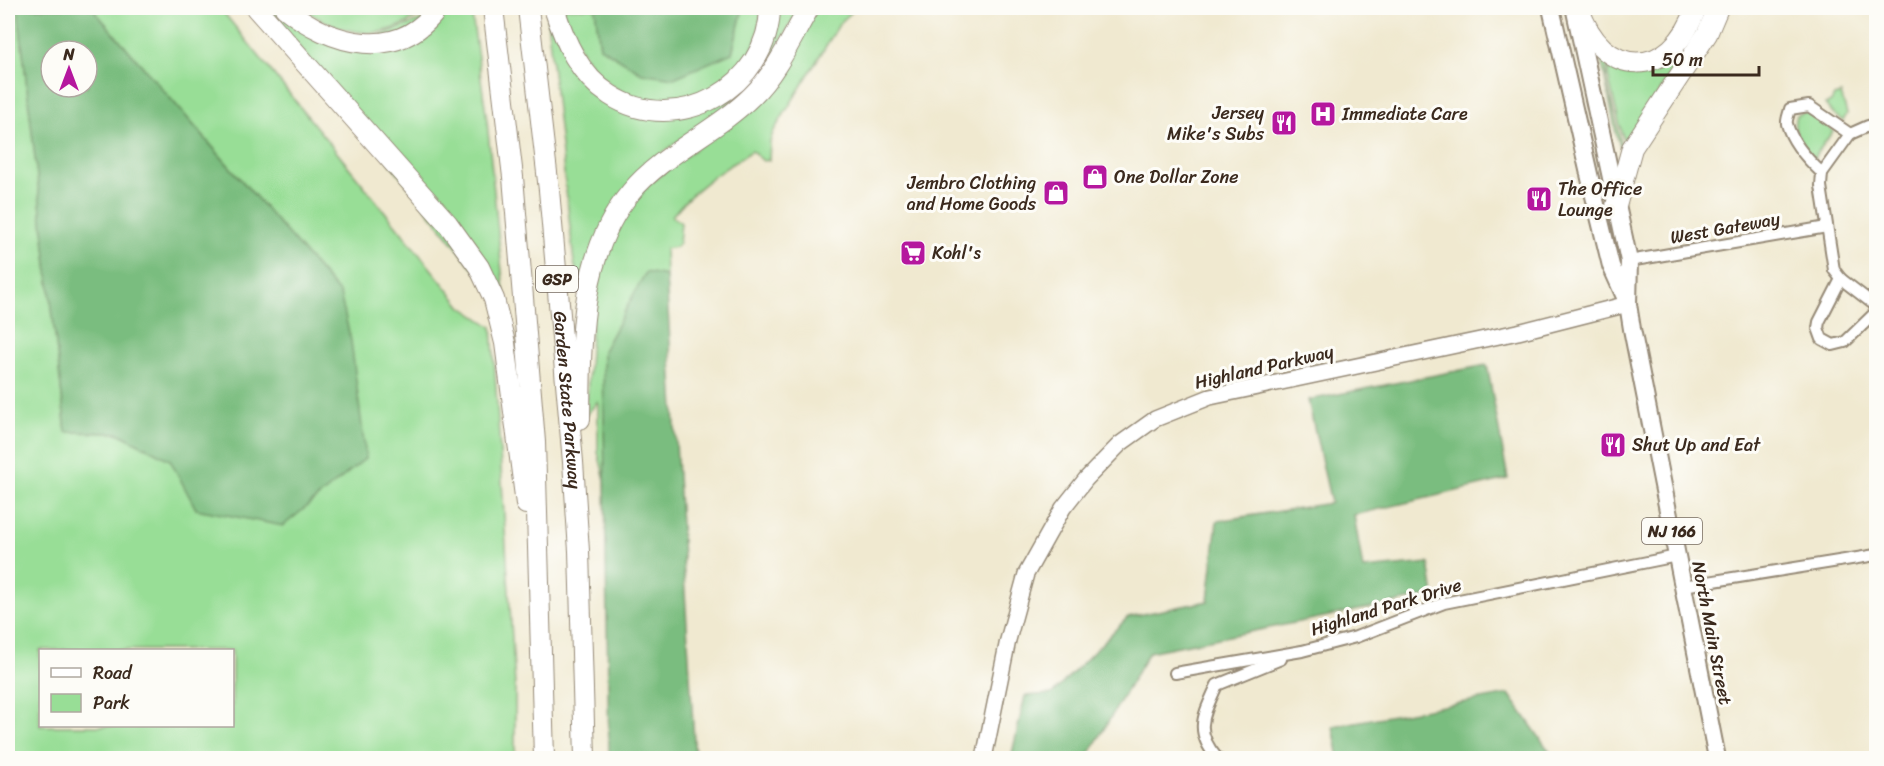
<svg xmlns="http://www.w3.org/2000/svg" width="1884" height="766" font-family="Sriracha,sans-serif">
<rect width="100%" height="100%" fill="#fdfcf7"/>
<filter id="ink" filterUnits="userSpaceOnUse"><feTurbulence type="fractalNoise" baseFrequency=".0167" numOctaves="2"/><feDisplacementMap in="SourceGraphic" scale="12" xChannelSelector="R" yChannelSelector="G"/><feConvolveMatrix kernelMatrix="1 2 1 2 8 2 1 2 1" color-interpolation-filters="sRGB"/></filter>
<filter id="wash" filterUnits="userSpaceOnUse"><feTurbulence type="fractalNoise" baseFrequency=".008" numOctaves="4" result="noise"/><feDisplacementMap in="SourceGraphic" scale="24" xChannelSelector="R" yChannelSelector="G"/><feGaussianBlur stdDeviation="1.35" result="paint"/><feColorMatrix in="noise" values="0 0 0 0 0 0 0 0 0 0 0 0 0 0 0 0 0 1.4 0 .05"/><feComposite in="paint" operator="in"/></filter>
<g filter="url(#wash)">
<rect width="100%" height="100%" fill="#f0e9d0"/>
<g fill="#98de96" stroke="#6a845a" stroke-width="1.5" fill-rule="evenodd">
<path d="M8,8H18L66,432L118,433L171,460L197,509L340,294L92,8H220L462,307L492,327L515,685V758H8ZM40,650H232V726H40Z"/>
<path d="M268,8H274L280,13L346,48L446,11L448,8H471L487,121L506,312L502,305Z"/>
<path d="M299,8H427C420,16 410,22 400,26C363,43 331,25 299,8Z"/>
<path d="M561,8H595L600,47L732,53L743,8H762C760,19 759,33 755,43C728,102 651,122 602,78C582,59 572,32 561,8Z"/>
<path d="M776,8H800L763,72L740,96L646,165L582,276H578L574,263L547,19L609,102H723Z"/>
<path d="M817,8H856L840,23L773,132L770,142L769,160L763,161L752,151C721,171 695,187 672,216L681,223L679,243L676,247L665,249L666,276L646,272L603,351L605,480L598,452V401L586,416L593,302L613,233L644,188L752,105Z"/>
<path d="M1601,58L1607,62L1606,79L1622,147L1620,146L1616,134Z"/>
<path d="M1671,61L1677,65L1627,142L1624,140L1621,131L1608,76L1609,68L1612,65C1632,75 1652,71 1671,61Z"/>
<path d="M1841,94L1847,114L1843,121L1833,114L1825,104L1831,102L1834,96Z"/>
<path d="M1805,112L1817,116L1833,131L1813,159C1804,145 1790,133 1796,115Z"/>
</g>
<g fill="#7abd7f" stroke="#5a744e" stroke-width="1.5" fill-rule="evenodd">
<path d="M18,8H92L340,294L351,341L366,458L283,526L196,509L170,460L118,433L66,432ZM51,51H87V87H51Z"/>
<path d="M595,8H743L732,53L674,78L642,73L600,47Z"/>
<path d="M646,272L666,276L695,758H609L603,351Z"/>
<path d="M1487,365L1508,479L1354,515L1363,569L1429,563L1434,595L1149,652L1087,758H1011L1025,696L1052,694L1128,617L1208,601L1217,521L1331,503L1308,400Z"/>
<path d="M1509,694L1554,758H1339L1333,726Z"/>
</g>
</g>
<g filter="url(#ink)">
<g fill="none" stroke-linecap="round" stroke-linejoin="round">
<g stroke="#968a77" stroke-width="14">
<g id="street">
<path d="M1876,124L1868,126L1850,134L1822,173L1821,186L1834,270L1841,279L1876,306"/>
<path d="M1822,173C1808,160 1792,143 1787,124C1786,120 1789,114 1790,109L1809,106L1850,134"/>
<path d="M1629,261L1827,227"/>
<path d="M1841,279L1819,322L1818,328L1822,339L1833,345L1845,342L1876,312"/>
<path d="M1683,586L1876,555"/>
<path d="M1175,673L1302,651L1356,637L1444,603L1677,556"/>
<path d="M1217,758C1193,730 1204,715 1217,685L1281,659"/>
</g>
</g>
<g stroke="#968a77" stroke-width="18">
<path id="secondary" d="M984,758L1008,640L1026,574L1063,508L1086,479L1120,444L1155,419L1210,397L1518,332L1628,304"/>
</g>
<g stroke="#968a77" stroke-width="20">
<g id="primary">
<path d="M1551,8L1594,196L1611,266L1625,297"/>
<path d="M1575,11L1629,261L1628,304L1632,329L1717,758"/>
</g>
</g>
<g stroke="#968a77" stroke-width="22">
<g id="highway">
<path d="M256,8L448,224L479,267L494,299L505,343L526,504"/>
<path d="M285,8C331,45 398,64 438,8"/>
<path d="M493,8L513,177L535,442L544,758"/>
<path id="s1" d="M528,8L549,190L573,462L579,551L585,758"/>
<path d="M554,8C565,42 579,75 610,95C678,139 769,86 770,8"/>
<path d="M1579,8C1601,80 1672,81 1696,8"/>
<path d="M1616,206L1632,148L1707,34L1718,8"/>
<path d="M580,419C581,343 579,254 631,192C662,154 717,131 752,96C777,72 792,37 809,8"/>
</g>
</g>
<use href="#street" stroke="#fff" stroke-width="10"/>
<use href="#secondary" stroke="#fff" stroke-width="15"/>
<use href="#primary" stroke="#fff" stroke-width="16"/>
<use href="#highway" stroke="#fff" stroke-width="20"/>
</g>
</g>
<defs>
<g id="hospital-square" transform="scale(1.35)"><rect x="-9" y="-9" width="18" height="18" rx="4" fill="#b5179e" stroke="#fdfcf7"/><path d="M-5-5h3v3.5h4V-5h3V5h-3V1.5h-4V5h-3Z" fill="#fff"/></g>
<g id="restaurant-square" transform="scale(1.35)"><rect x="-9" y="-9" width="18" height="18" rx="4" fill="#b5179e" stroke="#fdfcf7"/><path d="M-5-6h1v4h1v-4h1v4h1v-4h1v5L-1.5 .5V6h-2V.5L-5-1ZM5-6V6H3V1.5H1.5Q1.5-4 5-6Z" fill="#fff"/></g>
<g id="shop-square" transform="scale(1.35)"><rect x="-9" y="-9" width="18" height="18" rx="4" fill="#b5179e" stroke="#fdfcf7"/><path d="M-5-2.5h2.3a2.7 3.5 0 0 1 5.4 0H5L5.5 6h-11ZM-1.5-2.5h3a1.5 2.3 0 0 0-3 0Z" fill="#fff"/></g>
<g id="supermarket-square" transform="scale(1.35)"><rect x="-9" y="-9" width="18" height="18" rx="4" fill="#b5179e" stroke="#fdfcf7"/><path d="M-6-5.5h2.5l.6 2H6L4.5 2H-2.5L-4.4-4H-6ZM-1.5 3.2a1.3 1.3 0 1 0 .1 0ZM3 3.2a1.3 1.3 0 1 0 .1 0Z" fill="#fff"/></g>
</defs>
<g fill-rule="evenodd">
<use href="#hospital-square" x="1323" y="114"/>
<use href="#restaurant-square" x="1284" y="123"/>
<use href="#shop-square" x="1095" y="177"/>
<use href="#shop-square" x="1056" y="193"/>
<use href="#restaurant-square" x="1539" y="199"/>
<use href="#supermarket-square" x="913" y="253"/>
<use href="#restaurant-square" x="1613" y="445"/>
</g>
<g text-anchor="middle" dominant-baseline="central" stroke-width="6" stroke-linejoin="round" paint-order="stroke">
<g fill="#fdfcf7" stroke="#75695f" stroke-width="1.5">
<rect x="536" y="266" width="42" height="26" rx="4.5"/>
<rect x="1642" y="518" width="60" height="26" rx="4.5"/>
</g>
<g font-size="16" font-weight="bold" fill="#3b2a1e">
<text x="557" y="279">GSP</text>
<text x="1672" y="531">NJ 166</text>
</g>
<g font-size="18" fill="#3b2a1e" stroke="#fdfcf7" text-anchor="start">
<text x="1264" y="113" text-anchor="end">Jersey<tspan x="1264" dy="21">Mike's Subs</tspan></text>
<text x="1342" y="114">Immediate Care</text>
<text x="1114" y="177">One Dollar Zone</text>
<text x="1036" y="183" text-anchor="end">Jembro Clothing<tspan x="1036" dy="21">and Home Goods</tspan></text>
<text x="1558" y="189">The Office<tspan x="1558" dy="21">Lounge</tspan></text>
<text x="932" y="253">Kohl's</text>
<text x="1632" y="445">Shut Up and Eat</text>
</g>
<g font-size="18" fill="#3b2a1e" stroke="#fdfcf7">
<text transform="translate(1725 228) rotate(-10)">West Gateway</text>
<text transform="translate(1264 367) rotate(-13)">Highland Parkway</text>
<text stroke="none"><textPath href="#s1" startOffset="394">Garden State Parkway</textPath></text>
<text transform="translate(1386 607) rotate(-17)">Highland Park Drive</text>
<text transform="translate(1712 633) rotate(79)">North Main Street</text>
</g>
</g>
<rect width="1884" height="766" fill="none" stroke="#fdfcf7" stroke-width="30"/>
<rect x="39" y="649" width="195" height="78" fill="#fdfcf7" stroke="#afa8a0" stroke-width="1.5"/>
<rect x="51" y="668" width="30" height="9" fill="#ffffff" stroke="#afa8a0" stroke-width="1.5"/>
<text x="93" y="679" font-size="18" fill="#3b2a1e">Road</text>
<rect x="51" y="694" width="30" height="18" fill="#98de96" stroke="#afa8a0" stroke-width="1.5"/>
<text x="93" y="709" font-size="18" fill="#3b2a1e">Park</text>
<g transform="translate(69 69)"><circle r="28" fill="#fdfcf7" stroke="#afa8a0" stroke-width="1.5"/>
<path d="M0-4.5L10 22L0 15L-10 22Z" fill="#b5179e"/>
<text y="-9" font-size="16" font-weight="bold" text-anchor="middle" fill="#3b2a1e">N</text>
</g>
<path d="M1653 66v9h106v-9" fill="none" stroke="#3b2a1e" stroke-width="3"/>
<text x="1662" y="66" font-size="18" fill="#3b2a1e" stroke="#fdfcf7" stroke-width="4.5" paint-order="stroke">50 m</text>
</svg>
